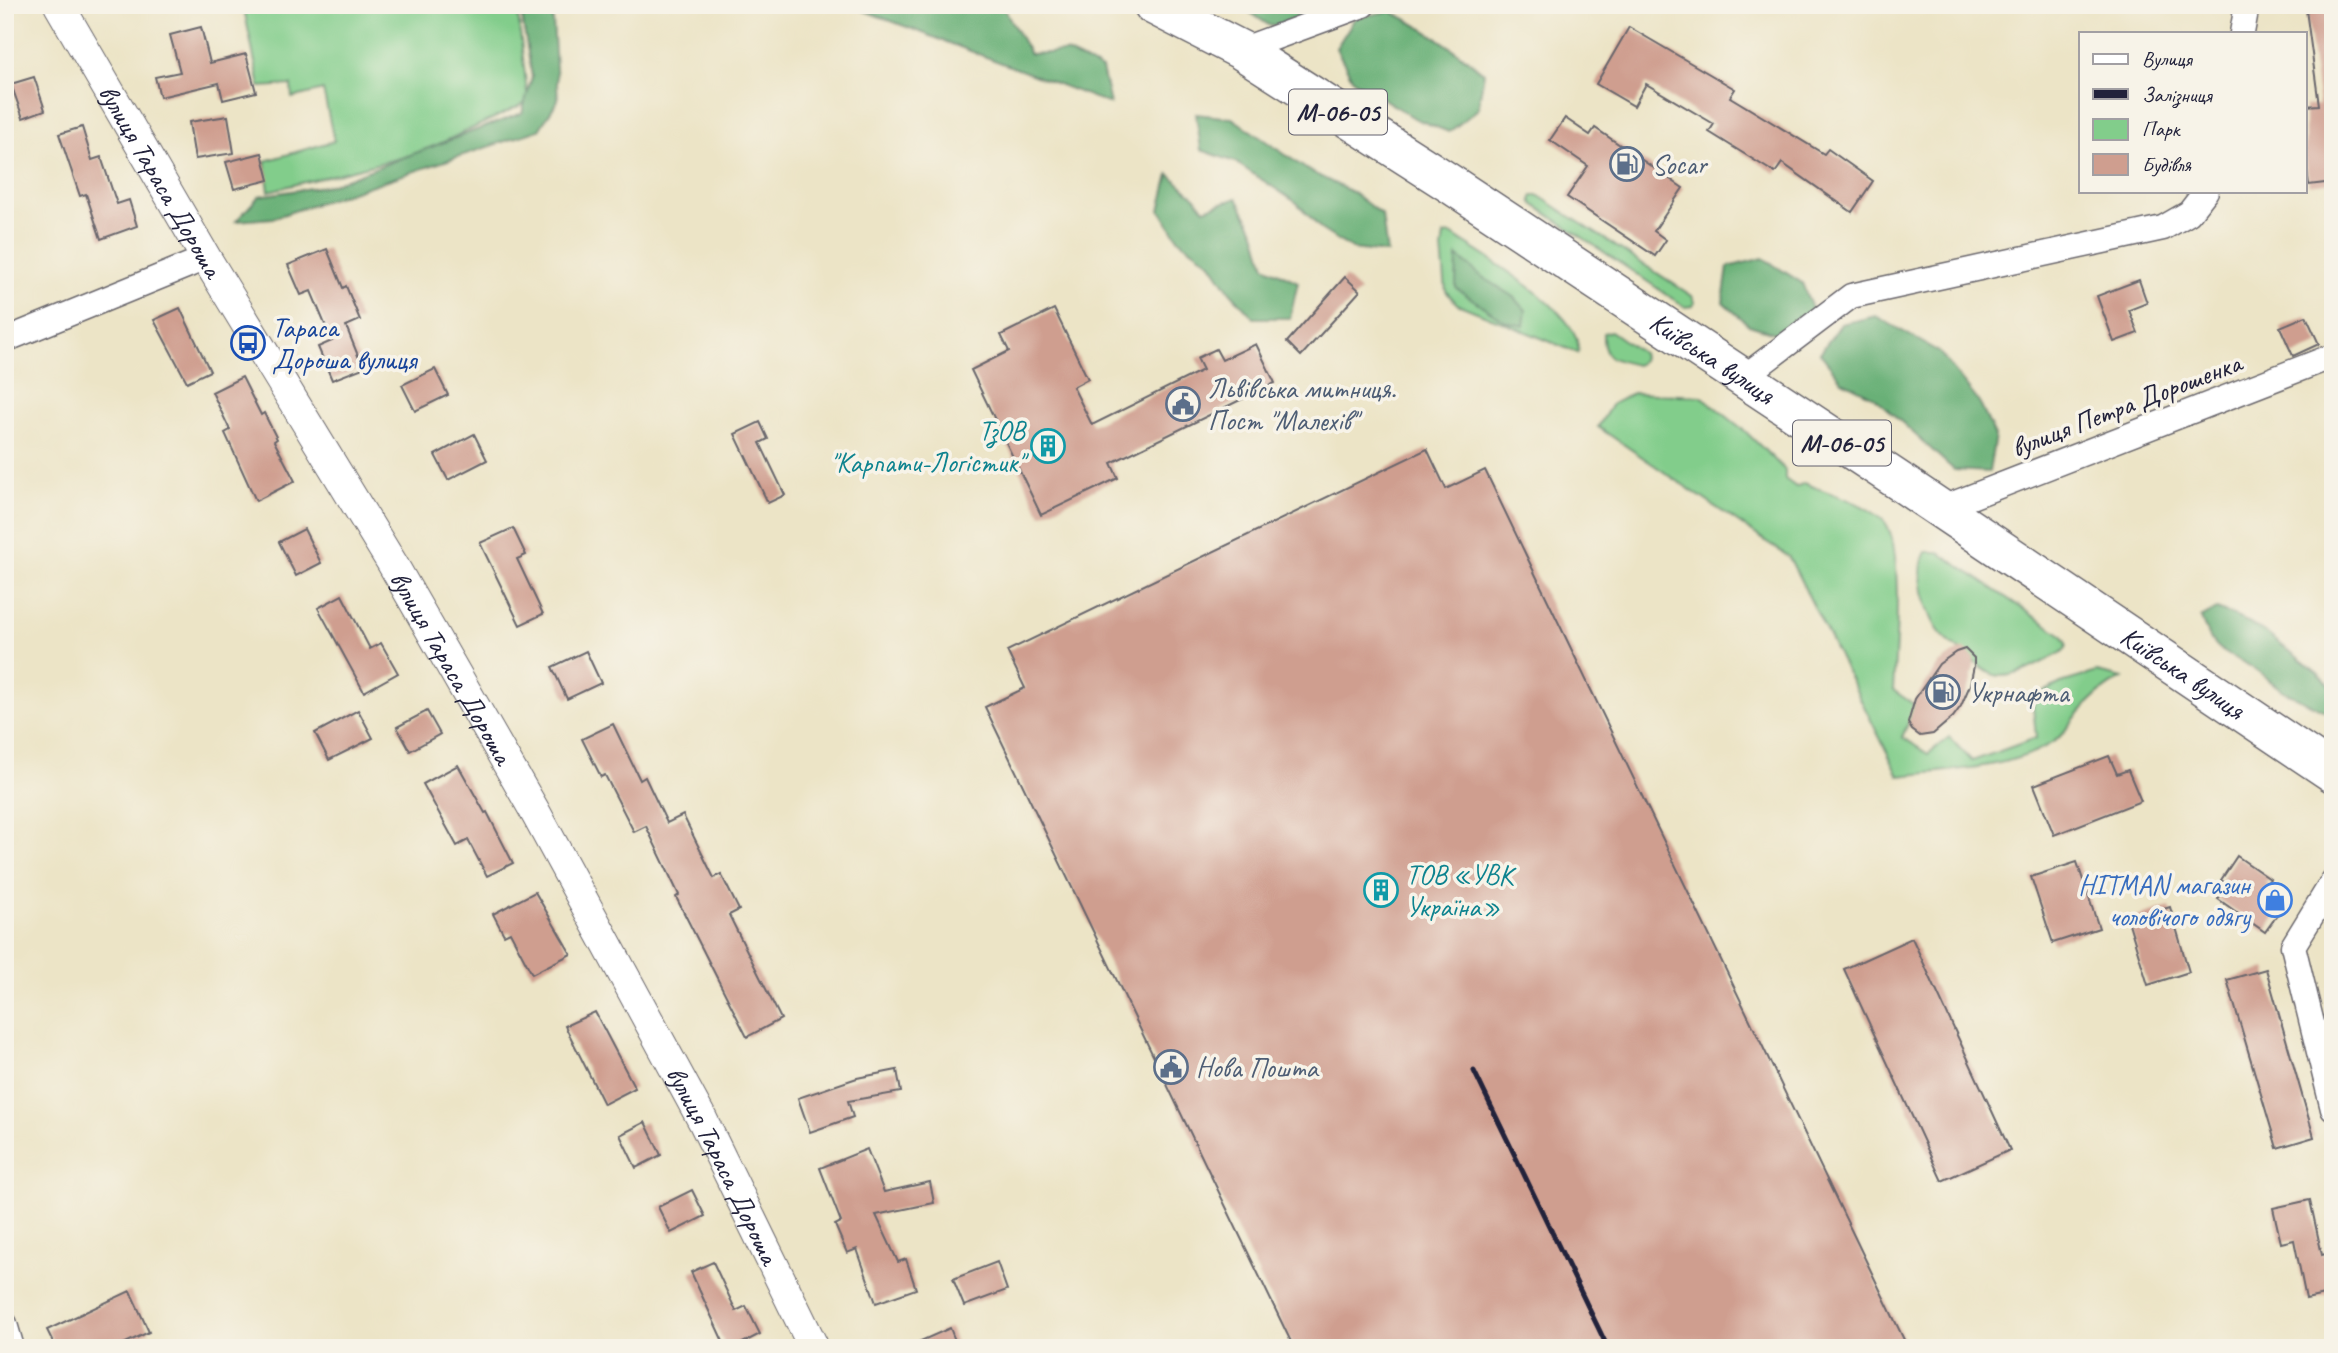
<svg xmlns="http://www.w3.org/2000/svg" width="2338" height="1353" font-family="Caveat,sans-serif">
<rect width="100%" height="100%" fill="#f7f3e8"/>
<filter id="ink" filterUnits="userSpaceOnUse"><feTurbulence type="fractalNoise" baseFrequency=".0143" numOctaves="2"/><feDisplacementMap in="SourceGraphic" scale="14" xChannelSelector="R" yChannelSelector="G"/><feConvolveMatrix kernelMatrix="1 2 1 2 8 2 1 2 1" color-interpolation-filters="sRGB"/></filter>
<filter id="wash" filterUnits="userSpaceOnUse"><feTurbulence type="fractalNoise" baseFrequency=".00686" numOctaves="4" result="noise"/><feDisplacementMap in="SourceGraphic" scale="28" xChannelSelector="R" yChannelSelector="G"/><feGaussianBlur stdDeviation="1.57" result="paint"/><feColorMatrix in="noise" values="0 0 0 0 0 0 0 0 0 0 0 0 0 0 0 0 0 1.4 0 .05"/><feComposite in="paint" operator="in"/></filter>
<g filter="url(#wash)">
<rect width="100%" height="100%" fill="#ece4c6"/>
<g fill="#82cd8b" stroke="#527863" stroke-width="2">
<path d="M263,5H517L528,102L420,153L269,191L265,161L334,141L323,90L292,98L291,85L260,87L244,9Z"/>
<path d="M1533,196H1539L1692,296L1695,302L1693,306L1685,307L1533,204L1531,200Z"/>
<path d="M1451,234C1481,255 1586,313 1578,353L1457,304L1446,291L1442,249L1444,235Z"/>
<path d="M1611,331L1642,353L1643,358L1640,363L1636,365C1613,359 1602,360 1603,333Z"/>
<path d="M1633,393L1701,396L1745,431L1785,470V479L1796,487L1804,483C1830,494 1862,501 1883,520C1905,539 1895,659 1893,690L1916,706L1902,737L1928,754L1949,737L1972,761L2036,738L2033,705L2041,693L2061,683L2097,672L2123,678C2103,687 2088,702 2074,719C2068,726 2063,735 2056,740C2016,769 1947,770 1899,776L1789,557L1598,427L1612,404Z"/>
<path d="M1926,552H1938L2062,635L2067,643L2066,648L2061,653C2043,661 2022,676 2001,676C1990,676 1981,667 1973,661C1964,653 1953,646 1944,637C1927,621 1914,573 1926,552Z"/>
</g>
<g fill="#69b077" stroke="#466959" stroke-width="2">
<path d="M520,5H552L558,100L539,130L273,218L236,221L259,196L330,185L522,113L532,77Z"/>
<path d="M849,5H1002L1030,54L1066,52L1102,69L1110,104Z"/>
<path d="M1239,5H1317L1307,19L1270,26Z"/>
<path d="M1390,11C1425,28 1454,48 1484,73L1478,109L1449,132L1416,119L1353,80L1336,48L1355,18Z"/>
<path d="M1196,114L1232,118L1309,171L1352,192L1382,215L1387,253L1352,249L1322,230L1297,203L1235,162L1201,150Z"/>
<path d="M1169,174L1196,198L1204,209L1237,198L1255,232L1265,266L1298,282L1290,318H1254L1230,292L1210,262L1179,240L1160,210Z"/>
<path d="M1457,256L1485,279L1515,298L1526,310L1524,326L1506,322L1456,288Z"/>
<path d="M1763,258L1802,283L1815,316L1784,336L1749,325L1723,302L1728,267Z"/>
<path d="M1876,316L1939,352L1979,402L1995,436L1989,472L1954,470L1874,397L1842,381L1820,353L1841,324Z"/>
<path d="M2217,609L2250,623L2266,633L2318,673L2333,688V716C2317,706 2300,700 2284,691C2273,685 2264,674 2253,668C2223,650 2214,655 2201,618Z"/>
</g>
<g id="blocks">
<g fill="#cf9e8f">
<path d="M2333,7V129H2328L2330,150H2333V182L2309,185L2305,156V106L2319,105L2306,10Z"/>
<path d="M201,27L210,63L246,54L256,92L223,100L219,83L160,97L155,77L180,72L170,35Z"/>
<path d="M1629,27L1735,89L1730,97L1824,154L1828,149L1873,181L1852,212L1782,163L1775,173L1709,132L1714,124L1646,84L1634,106L1596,84Z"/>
<path d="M34,77L45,110L23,118L11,84Z"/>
<path d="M228,116L234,153L195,159L189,122Z"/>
<path d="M1565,118L1590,135L1595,128L1683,188L1654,231L1666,240L1655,256L1567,197L1588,166L1550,140Z"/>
<path d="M82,127L92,160L101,157L117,204L129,200L137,226L101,239L86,194L80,196L59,134Z"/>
<path d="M262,153L269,180L234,189L226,162Z"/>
<path d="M327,249L343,288L346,286L360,320L346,326L363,368L332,380L318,347L332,341L311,291L301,295L288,265Z"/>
<path d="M1345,277L1360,291L1301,356L1287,342Z"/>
<path d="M2139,280L2147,303L2129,310L2138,333L2114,342L2097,296Z"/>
<path d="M180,308L210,371L187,382L154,320Z"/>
<path d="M1054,309L1088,379L1073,387L1092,425L1203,370L1197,358L1216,349L1222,360L1256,344L1275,383L1111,463L1118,478L1041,515L971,370L1009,351L1001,335Z"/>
<path d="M2306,316L2319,344L2293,356L2280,327Z"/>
<path d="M435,369L448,395L415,411L402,385Z"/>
<path d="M242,377L261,415L264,413L277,439L274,441L295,481L256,501L225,433L230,430L212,392Z"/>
<path d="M760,422L768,439L760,443L785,495L768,503L735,434Z"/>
<path d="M474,434L487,460L448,480L435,455Z"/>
<path d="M1427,449L1446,489L1485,470L1908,1348H1294L985,707L1025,688L1007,651Z"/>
<path d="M513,528L526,555L517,559L543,614L520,625L480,543Z"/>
<path d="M304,529L321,563L296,576L279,542Z"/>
<path d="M342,595L370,649L381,643L398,673L364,692L318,608Z"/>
<path d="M1965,649L1974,658V666L1970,685L1961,706L1953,717L1933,734L1920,736L1912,730L1908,723L1915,699L1939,664L1956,652Z"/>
<path d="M586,651L601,683L567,699L552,667Z"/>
<path d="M358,710L373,738L329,760L315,733Z"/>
<path d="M427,711L440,734L410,751L397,727Z"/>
<path d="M613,724L640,780L645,777L667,823L683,815L714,878L721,874L739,910L729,915L781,1019L747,1037L676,897L679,895L646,826L634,832L605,775L601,777L582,739Z"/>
<path d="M2109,756L2117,774L2128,770L2141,801L2054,835L2034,785Z"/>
<path d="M458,765L485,813L487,812L513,863L487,876L468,840L457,846L423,784Z"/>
<path d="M2237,856L2270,879L2266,884L2288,900L2265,932L2218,899L2228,885L2221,880Z"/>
<path d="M2077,862L2099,928L2053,943L2031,877Z"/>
<path d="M535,892L571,954L532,974L510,932L504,935L493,914Z"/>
<path d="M2170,907L2189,972L2148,985L2128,920Z"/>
<path d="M1912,938L2010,1150L1942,1181L1844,969Z"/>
<path d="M2266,969L2314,1137L2277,1148L2227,980Z"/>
<path d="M595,1012L635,1088L604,1104L565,1026Z"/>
<path d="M897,1070L901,1092L848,1101L853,1117L810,1132L798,1098L857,1078Z"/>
<path d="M645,1122L661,1155L636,1168L620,1135Z"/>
<path d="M867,1149L884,1192L930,1182L934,1203L876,1215L898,1262L906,1259L916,1289L876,1303L857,1249L847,1253L835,1225L841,1222L820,1168Z"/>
<path d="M692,1190L705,1216L671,1233L658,1207Z"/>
<path d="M2310,1200L2322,1255L2333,1252V1293L2306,1299L2294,1240L2281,1243L2273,1208Z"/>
<path d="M713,1262L736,1311L746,1306L760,1334L733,1348H726L691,1272Z"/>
<path d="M997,1262L1007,1290L964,1306L953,1279Z"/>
<path d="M130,1291L149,1332L115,1348H56L47,1330Z"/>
<path d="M950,1328L958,1348H905Z"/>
</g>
</g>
</g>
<g filter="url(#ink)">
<use href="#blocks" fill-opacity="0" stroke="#69666c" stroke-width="2"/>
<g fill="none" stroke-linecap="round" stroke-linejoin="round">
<g stroke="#69666c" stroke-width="27">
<g id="minor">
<path d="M2242,33L2247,5"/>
<path d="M1241,50L1363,5"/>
<path d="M5,340L206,258"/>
<path d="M1744,377L1851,296L2163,228L2189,213L2206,191"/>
<path d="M1940,509L2333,356"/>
<path d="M2333,881L2293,946L2333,1109"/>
<path d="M5,1324L12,1348"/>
</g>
</g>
<g stroke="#69666c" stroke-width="32">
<g id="tertiary">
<path id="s1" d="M59,5L206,258L392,563L533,808L703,1121L814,1348"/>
</g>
</g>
<g stroke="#69666c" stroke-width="41">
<g id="trunk">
<path id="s2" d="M1153,5L1241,50L1449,183L1896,479L2333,773"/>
</g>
</g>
<use href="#minor" stroke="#fff" stroke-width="24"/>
<use href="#tertiary" stroke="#fff" stroke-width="30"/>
<use href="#trunk" stroke="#fff" stroke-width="38"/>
<path stroke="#22223b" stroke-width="5" d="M1474,1071L1608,1348"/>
</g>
</g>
<defs>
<g id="fuel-ring" transform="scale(1.75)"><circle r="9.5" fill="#f7f3e8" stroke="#5c6f8a" stroke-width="1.5"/><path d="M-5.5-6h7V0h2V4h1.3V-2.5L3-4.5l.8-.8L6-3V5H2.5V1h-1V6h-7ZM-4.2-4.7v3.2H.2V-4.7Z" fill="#5c6f8a"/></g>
<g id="bus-ring" transform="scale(1.75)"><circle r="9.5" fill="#f7f3e8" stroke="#1a4fb4" stroke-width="1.5"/><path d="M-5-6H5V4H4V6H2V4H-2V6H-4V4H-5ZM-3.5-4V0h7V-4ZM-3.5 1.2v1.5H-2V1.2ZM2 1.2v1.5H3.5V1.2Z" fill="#1a4fb4"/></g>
<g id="civic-ring" transform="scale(1.75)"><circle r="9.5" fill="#f7f3e8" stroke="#5c6f8a" stroke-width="1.5"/><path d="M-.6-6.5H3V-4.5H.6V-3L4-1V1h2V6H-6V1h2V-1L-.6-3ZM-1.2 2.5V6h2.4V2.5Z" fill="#5c6f8a"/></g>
<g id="building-ring" transform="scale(1.75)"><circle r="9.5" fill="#f7f3e8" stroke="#0f9aa8" stroke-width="1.5"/><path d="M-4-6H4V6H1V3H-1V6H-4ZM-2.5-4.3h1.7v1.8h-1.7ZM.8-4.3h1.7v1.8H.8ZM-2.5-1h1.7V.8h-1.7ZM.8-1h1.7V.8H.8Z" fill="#0f9aa8"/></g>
<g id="shop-ring" transform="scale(1.75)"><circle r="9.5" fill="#f7f3e8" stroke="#3f7fe0" stroke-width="1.5"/><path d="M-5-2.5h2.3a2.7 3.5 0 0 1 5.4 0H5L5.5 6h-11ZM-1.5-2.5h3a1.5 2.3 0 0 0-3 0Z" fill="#3f7fe0"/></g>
</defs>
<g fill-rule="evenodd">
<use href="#fuel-ring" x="1627" y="164"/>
<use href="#bus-ring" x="248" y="343"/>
<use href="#civic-ring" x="1183" y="404"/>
<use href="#building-ring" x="1048" y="446"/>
<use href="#fuel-ring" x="1943" y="692"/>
<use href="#building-ring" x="1381" y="890"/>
<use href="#shop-ring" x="2275" y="900"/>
<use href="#civic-ring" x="1171" y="1067"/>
</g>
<g text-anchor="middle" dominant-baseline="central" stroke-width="7" stroke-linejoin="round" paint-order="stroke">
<g fill="#f7f3e8" stroke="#62616f" stroke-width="2">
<rect x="1289" y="89.5" width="98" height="45" rx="5"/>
<rect x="1793" y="420.5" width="98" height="45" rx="5"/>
</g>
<g font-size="26" font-weight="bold" fill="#22223b">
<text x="1338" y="112">М-06-05</text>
<text x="1842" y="443">М-06-05</text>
</g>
<g font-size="28" fill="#4e5e75" stroke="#f7f3e8" text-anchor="start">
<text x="1652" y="164">Socar</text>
<text x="1208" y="388">Львівська митниця.<tspan x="1208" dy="32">Пост "Малехів"</tspan></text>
<text x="1968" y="692">Укрнафта</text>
<text x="1196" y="1067">Нова Пошта</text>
</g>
<g font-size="28" fill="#22223b" stroke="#f7f3e8">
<text stroke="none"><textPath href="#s1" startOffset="203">вулиця Тараса Дороша</textPath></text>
<text stroke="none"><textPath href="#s2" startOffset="662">Київська вулиця</textPath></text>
<text transform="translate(2126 405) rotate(-21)">вулиця Петра Дорошенка</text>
<text stroke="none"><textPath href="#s1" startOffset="770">вулиця Тараса Дороша</textPath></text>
<text stroke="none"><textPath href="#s2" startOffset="1228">Київська вулиця</textPath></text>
<text stroke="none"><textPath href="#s1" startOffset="1337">вулиця Тараса Дороша</textPath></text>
</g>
<g font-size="28" fill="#164399" stroke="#f7f3e8" text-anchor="start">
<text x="272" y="327">Тараса<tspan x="272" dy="32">Дороша вулиця</tspan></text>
</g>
<g font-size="28" fill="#0d838f" stroke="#f7f3e8" text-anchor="end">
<text x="1024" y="430">ТзОВ<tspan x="1024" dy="32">"Карпати-Логістик"</tspan></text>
<text x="1406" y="874" text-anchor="start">ТОВ «УВК<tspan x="1406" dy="32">Україна»</tspan></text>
</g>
<g font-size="28" fill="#366cbe" stroke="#f7f3e8" text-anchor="end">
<text x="2250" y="884">HITMAN магазин<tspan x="2250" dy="32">чоловічого одягу</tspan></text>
</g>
</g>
<rect width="2338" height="1353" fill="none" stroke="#f7f3e8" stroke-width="28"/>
<rect x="2079" y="32" width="228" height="161" fill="#f7f3e8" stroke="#a29fa3" stroke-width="2"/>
<rect x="2093" y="54" width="35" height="10" fill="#ffffff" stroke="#a29fa3" stroke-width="2"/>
<text x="2142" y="66" font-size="21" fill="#22223b">Вулиця</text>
<rect x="2093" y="89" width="35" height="10" fill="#22223b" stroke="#a29fa3" stroke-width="2"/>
<text x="2142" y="102" font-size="21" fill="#22223b">Залізниця</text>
<rect x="2093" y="119" width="35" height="21" fill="#82cd8b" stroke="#a29fa3" stroke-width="2"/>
<text x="2142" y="136" font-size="21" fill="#22223b">Парк</text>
<rect x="2093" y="154" width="35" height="21" fill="#cf9e8f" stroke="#a29fa3" stroke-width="2"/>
<text x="2142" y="172" font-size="21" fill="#22223b">Будівля</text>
</svg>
